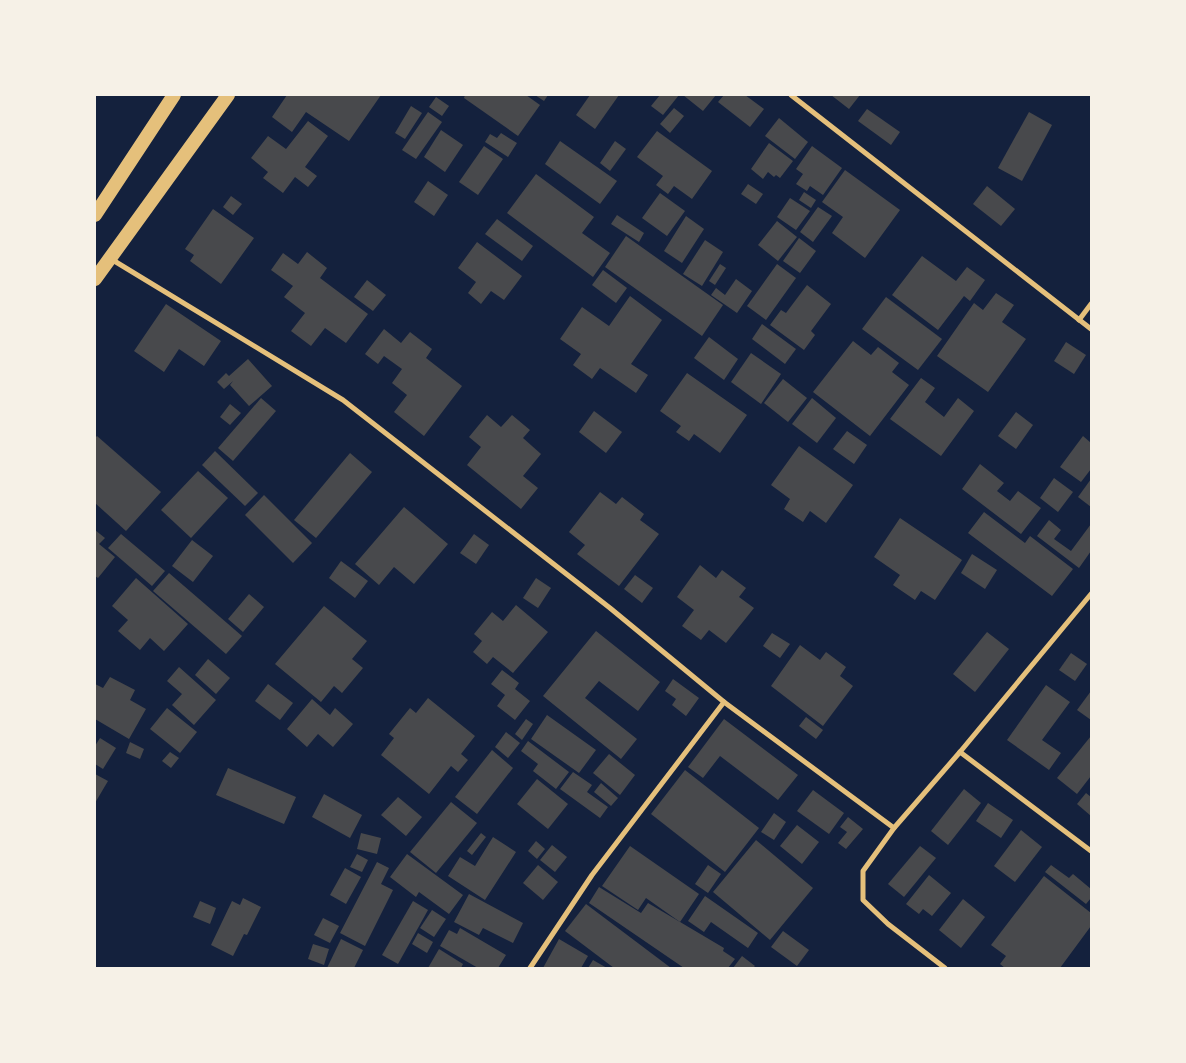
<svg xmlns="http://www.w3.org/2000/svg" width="1186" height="1063" font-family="Signika,sans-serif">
<rect width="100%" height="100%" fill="#14213d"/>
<g fill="#48494c">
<path d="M287,95H381L349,141L306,112L292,132L272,117Z"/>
<path d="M465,95H526L540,105L518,136L464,98Z"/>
<path d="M535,95H548L544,101Z"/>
<path d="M590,95H619L595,129L576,115Z"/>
<path d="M660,95H679L663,115L651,106Z"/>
<path d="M683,95H716L703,111Z"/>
<path d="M724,95H745L764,109L750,127L718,102Z"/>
<path d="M831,95H860L849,109Z"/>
<path d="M436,97L449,106L442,116L429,107Z"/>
<path d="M411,106L422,113L405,139L395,133Z"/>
<path d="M674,108L684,116L670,133L660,124Z"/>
<path d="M867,109L900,132L891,145L858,121Z"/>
<path d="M428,112L442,122L416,159L402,150Z"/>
<path d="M1029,112L1052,125L1022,181L998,168Z"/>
<path d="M779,118L808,142L795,159L765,136Z"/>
<path d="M308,121L328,136L305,167L317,176L308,187L295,177L283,193L263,178L268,172L251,158L268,136L286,149Z"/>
<path d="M441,130L463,145L445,172L424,157Z"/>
<path d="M657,131L712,171L692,199L674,186L668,194L656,185L663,176L637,157Z"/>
<path d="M501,133L517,143L508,157L485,142L490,134L497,138Z"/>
<path d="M560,141L617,181L600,204L545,164Z"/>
<path d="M615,141L626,149L610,171L600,163Z"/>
<path d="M769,143L793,161L780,178L776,175L774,177L768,172L763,179L751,169Z"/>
<path d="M484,146L503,159L478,195L459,182Z"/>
<path d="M812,146L842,168L823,195L810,186L807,191L796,184L803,174L796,169Z"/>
<path d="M845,170L900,210L865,258L832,233L843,217L822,202Z"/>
<path d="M536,174L594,217L582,233L610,253L593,277L507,213Z"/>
<path d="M428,181L448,195L434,216L414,202Z"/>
<path d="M748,184L763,194L756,204L741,194Z"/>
<path d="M987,186L1015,209L1001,226L973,204Z"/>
<path d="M804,192L816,200L811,208L799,200Z"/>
<path d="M660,193L685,211L667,236L642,218Z"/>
<path d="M231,196L242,204L233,215L223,207Z"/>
<path d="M790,198L810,211L796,230L777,217Z"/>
<path d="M818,207L832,216L813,242L800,232Z"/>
<path d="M213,209L254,238L221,284L190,261L194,255L185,249Z"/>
<path d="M617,215L644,233L639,242L611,224Z"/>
<path d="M686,216L704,229L682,263L664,251Z"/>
<path d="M497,219L533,246L522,261L485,234Z"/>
<path d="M777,221L797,237L778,261L758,245Z"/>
<path d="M626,236L723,305L702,336L605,267Z"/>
<path d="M799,238L816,251L800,273L783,261Z"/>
<path d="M705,240L723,252L702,286L683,274Z"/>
<path d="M477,242L522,276L504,300L491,291L481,304L468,293L476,282L458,268Z"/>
<path d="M307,252L327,268L320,278L368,314L346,343L325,328L311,346L291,331L305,313L284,297L293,286L271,270L283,253L298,264Z"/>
<path d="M922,256L956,281L967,267L985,280L970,301L964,296L938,330L892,295Z"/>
<path d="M720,264L726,268L715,285L709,281Z"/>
<path d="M777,264L796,278L766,320L747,306Z"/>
<path d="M603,270L627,288L616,303L592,285Z"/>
<path d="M736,279L752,291L737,313L711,295L716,288L725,295Z"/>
<path d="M367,280L386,295L373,311L354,297Z"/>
<path d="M807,285L831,304L811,331L815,335L804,350L770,325L781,310L786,313Z"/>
<path d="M996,293L1014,305L1002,322L1026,339L988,392L937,356L974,303L983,310Z"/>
<path d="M630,296L662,320L631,364L648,375L636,393L600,368L592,379L573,365L581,354L560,339L582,307L609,326Z"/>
<path d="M886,297L942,339L918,370L862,329Z"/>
<path d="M166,304L221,341L204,366L179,349L164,372L134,351Z"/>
<path d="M762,324L796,349L785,364L752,339Z"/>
<path d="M384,329L401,343L410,332L432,349L426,358L462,386L424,436L394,412L407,395L392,383L402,369L384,356L378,364L365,354Z"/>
<path d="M709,337L738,359L724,380L694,358Z"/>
<path d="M853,341L871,355L878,347L899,363L892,372L909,385L870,436L813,392Z"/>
<path d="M1066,342L1086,355L1074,374L1054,361Z"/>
<path d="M751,353L781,374L761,404L731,382Z"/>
<path d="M248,359L272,386L249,406L230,385L233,381L224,389L217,382L226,373L229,376Z"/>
<path d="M687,373L747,415L720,453L694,434L689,441L676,432L681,426L660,411Z"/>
<path d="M921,378L935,388L925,402L944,417L958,398L974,411L941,456L890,419Z"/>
<path d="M783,379L807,398L788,422L764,403Z"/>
<path d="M261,398L276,411L233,461L218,448Z"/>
<path d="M812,398L836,418L817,443L792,424Z"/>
<path d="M230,404L241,413L230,425L220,417Z"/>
<path d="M594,411L622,432L606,453L579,432Z"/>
<path d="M1016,412L1033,425L1016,449L998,436Z"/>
<path d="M487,415L501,427L512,415L530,430L523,438L541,454L523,476L538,488L521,509L467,465L481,447L469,437Z"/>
<path d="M847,431L867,445L854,464L833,449Z"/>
<path d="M97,436L161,492L126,531L95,503V438Z"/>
<path d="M1083,436L1091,443V469L1081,482L1060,467Z"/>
<path d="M799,446L853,485L826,523L810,511L803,522L784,509L790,499L771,485Z"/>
<path d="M215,451L258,493L245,506L202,465Z"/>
<path d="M350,453L372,472L316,538L294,520Z"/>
<path d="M980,464L1004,483L997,491L1010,501L1018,491L1041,508L1021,534L962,489Z"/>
<path d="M198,471L228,498L191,538L161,510Z"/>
<path d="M1054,478L1073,492L1058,512L1040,498Z"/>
<path d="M1091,479V507L1078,497Z"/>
<path d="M600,492L616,504L622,497L644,514L640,520L659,534L619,586L577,554L585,545L569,532Z"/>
<path d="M264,495L312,543L293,563L245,515Z"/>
<path d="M404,507L448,544L414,584L394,567L379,585L355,564Z"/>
<path d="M984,512L1025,543L1030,536L1073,569L1052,596L968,533Z"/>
<path d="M900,518L962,560L935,600L921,591L915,600L893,585L900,575L874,557Z"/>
<path d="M1049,520L1061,530L1054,539L1071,551L1091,524V551L1079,568L1037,536Z"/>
<path d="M95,530L105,538L99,544L115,557L98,578L95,576Z"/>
<path d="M121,534L165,571L152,586L108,548Z"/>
<path d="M474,534L489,545L476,564L460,553Z"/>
<path d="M192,540L213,556L193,582L172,566Z"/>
<path d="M972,554L997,570L985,589L961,573Z"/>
<path d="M341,561L368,581L355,598L329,578Z"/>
<path d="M700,565L716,578L722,570L746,588L739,597L754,608L726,643L709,630L701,640L682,626L694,610L677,597Z"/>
<path d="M169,573L242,636L226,654L153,591Z"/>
<path d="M635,575L653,588L642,603L624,589Z"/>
<path d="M136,578L188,624L164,651L150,638L140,650L118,631L128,620L112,606Z"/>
<path d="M536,578L551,588L538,608L523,598Z"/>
<path d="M249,594L264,607L243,632L228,619Z"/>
<path d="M516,605L548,632L513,673L493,657L487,664L473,652L482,641L474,634L492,612L503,621Z"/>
<path d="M324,606L367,641L352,659L363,668L342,693L334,686L321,702L275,664Z"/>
<path d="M596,631L660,682L638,711L599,681L585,698L637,739L621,759L543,696Z"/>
<path d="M987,632L1009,649L975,692L953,674Z"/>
<path d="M772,633L790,644L780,658L763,646Z"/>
<path d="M800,645L820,660L826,652L846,667L840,676L853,686L823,726L771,686Z"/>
<path d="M1071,653L1087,664L1075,681L1059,670Z"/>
<path d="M208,659L230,678L216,694L195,675Z"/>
<path d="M179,667L216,700L194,725L172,705L182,694L167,681Z"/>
<path d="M502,670L519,683L515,689L530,701L515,720L497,706L505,695L491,684Z"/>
<path d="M110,677L135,690L130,700L146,709L129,739L95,719V684L103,688Z"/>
<path d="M673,679L699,698L686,716L672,705L676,699L665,691Z"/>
<path d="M268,684L293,703L280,720L255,701Z"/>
<path d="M1046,685L1070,702L1042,740L1061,753L1049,770L1007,740Z"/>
<path d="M1091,691V720L1077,710Z"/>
<path d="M428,698L475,736L461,754L468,760L458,772L451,766L429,794L381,755L394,738L389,734L410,708L416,713Z"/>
<path d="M312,699L330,715L335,708L353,724L333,747L318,734L307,747L287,729Z"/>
<path d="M167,708L197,732L180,753L150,729Z"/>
<path d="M547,715L596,750L579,773L531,739Z"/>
<path d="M806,717L823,730L816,739L799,726Z"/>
<path d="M526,719L533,724L522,740L515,734Z"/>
<path d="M724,719L798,775L778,800L720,756L703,778L688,767Z"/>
<path d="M506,732L520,743L508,758L495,747Z"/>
<path d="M1091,736V776L1077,794L1057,778Z"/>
<path d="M100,738L116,748L103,769L95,764V746Z"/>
<path d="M528,741L569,772L556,789L533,771L538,764L521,751Z"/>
<path d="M130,742L144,749L140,759L126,753Z"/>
<path d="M492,750L513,768L477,814L455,797Z"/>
<path d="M170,752L179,758L171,768L162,761Z"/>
<path d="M609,754L635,775L620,795L593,773Z"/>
<path d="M228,768L296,797L284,824L216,795Z"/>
<path d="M685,770L759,828L725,872L651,814Z"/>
<path d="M573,772L592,785L587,792L608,807L600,818L560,789Z"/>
<path d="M95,774L108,781L95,803Z"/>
<path d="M537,779L568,804L548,829L517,804Z"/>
<path d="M601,783L618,798L611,806L594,792Z"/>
<path d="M964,789L981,803L948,845L931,831Z"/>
<path d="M813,790L844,813L829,834L797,811Z"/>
<path d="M1086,793L1091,797V816L1077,804Z"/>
<path d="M324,794L362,815L350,838L312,817Z"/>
<path d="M398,797L422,817L406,836L381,815Z"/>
<path d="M451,802L477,823L436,873L410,852Z"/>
<path d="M988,803L1013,820L1001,838L976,821Z"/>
<path d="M774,813L786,822L774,840L761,832Z"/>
<path d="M848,817L863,829L846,849L838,843L847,832L840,827Z"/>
<path d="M797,825L819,842L802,864L780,846Z"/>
<path d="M1021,830L1042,847L1015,882L994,866Z"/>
<path d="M361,833L381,838L377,854L357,849Z"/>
<path d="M481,833L486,837L472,855L467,851Z"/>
<path d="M493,837L516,852L485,900L448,876L460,857L475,866Z"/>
<path d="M756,840L813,888L770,940L713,892Z"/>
<path d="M536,841L545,849L537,859L528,851Z"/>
<path d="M552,845L567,857L555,872L540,860Z"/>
<path d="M630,846L699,894L680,922L646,898L638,910L602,886Z"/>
<path d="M920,846L936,858L904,897L888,884Z"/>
<path d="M357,854L368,860L362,872L350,867Z"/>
<path d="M407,854L463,895L449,914L419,892L416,897L390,877Z"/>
<path d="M377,862L389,868L381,884L393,890L365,946L340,933Z"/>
<path d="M538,865L558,882L543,900L523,883Z"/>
<path d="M708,865L721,874L708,893L695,884Z"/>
<path d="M1051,865L1069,878L1073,874L1091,889V898L1086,904L1045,872Z"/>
<path d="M345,868L361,877L346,904L330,895Z"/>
<path d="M929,875L951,893L932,916L923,909L919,914L906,904Z"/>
<path d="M1044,876L1091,913V926L1060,968H1005L1000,964L1006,956L991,945Z"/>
<path d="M599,887L641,913L648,903L724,948L723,951L735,959L728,968H684L589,903Z"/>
<path d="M469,894L523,923L513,943L483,928L479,935L454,922Z"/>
<path d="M705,896L758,933L748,948L711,922L704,932L688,921Z"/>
<path d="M243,898L261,907L247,935L244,934L233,956L211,945L232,901L240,905Z"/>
<path d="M963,899L985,917L961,948L939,930Z"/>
<path d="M200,901L216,908L210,924L193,917Z"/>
<path d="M413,901L428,910L398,964L382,955Z"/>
<path d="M586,904L671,968H614L565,931Z"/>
<path d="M432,910L446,919L434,937L420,928Z"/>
<path d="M323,918L339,926L330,943L314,935Z"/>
<path d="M460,928L506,955L498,968H478L440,946L449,930L457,934Z"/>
<path d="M783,931L809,950L797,966L771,947Z"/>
<path d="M418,933L433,942L427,953L412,944Z"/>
<path d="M341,939L363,950L354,968H327Z"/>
<path d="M559,939L588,956L581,968H543Z"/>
<path d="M313,944L329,949L324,965L308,959Z"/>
<path d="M439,949L463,964L461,968H428Z"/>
<path d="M742,956L755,966L753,968H733Z"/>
<path d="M593,960L607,968H588Z"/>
</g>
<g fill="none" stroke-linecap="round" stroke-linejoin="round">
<g stroke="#e5c07b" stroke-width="5">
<path d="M791,95L1091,329"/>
<path d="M111,259L343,400L610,608L724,702L894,828"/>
<path d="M1079,320L1091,304"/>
<path d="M960,752L1091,851"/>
<path d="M530,968L592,875L724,702"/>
<path d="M945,968L888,924L863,900V871L894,828L960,752L1091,594"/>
</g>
<g stroke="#e5c07b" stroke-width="14">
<path d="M95,215L174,95"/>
<path d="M95,279L228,95"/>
</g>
</g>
<rect width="1186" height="1063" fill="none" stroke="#f6f1e7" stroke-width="192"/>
</svg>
